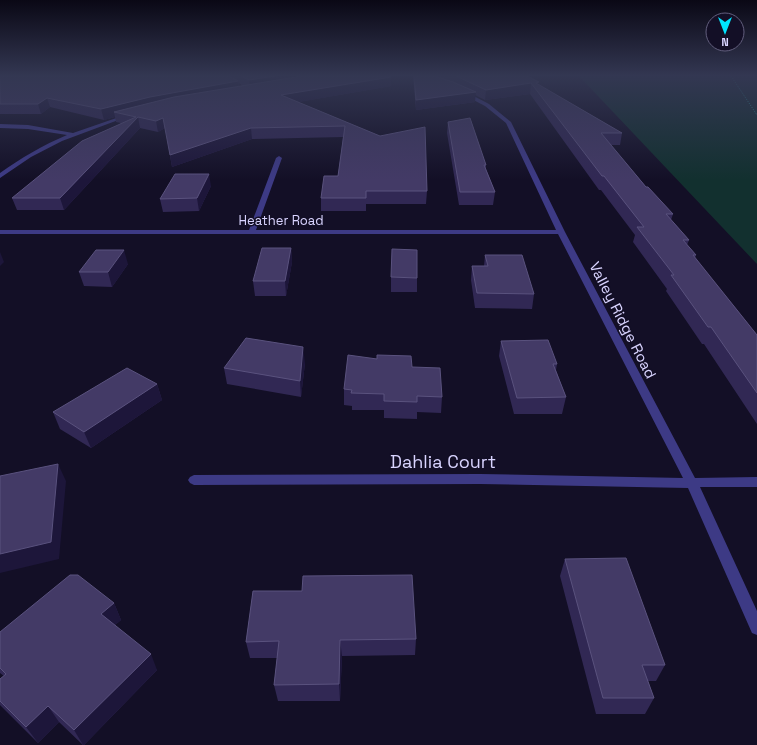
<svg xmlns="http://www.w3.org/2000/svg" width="757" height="745" font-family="'Space Grotesk',sans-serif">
<rect width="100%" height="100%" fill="#130f26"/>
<path fill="#12302f" d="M579,76H757V264Z"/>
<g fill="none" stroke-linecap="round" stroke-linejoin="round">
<path stroke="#2fb8b0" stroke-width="1" stroke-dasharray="1 1.5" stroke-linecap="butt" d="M731,76L757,115"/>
<g fill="#3d3a85" fill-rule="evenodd">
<path d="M462,92H466L489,104L511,122L565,232L695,478L757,477V487H700L757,611V635L752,633L688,488L480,484L194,485L190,483L188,480L190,477L194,475L480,474L683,478L558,234H0V230H249L276,158L279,156L282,158L256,230H556L506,123L485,106L462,94Z"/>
<path d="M125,115L129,116L62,141L31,157L0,178V173C21,158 43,145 67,135L28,129L0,128V124L28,125L73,133Z"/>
</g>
</g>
<g fill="#312854" fill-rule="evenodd">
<path d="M0,76H389L391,86L298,102L380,136L427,191L426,204H366V211H321V198L338,176L343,137L252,139L172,167L165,128L158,132L140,128L64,210H17L12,198L121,123L116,122L115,117L104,120L50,107L41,114H0ZM239,83L243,86H239Z"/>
<path d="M413,76H527L538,84L622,133L620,145H611L646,187L673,214L671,220L689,240L687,245L696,255L695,258L757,335V424L704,344H702L666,291L667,289L633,242L635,235L601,190H599L530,94L485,100L475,95V102L416,110Z"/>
<path d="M448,122L486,165V169L495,192L493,205H459L447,133Z"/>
<path d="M211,186L199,211L163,212L160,199Z"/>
<path d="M291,248L292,262L286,296H255L253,281Z"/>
<path d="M485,255L534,294L532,309L475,308L471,280L472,266H484Z"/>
<path d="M128,264L112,287L84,286L79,272Z"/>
<path d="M391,277L417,278V292H391Z"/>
<path d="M501,341L557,364L556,370L566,397L562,414H514L499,356Z"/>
<path d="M305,363L301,397L227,384L224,368Z"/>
<path d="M412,367L442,397L441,413L417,412V419L384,418V410H352V406L344,405V389Z"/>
<path d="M157,384L162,400L91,448L60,429L53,412Z"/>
<path d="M565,559L665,665L656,681H648L654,698L645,714H596L560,576Z"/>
<path d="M253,591L416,639L415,655L342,656L340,701H278L274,685L277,658H250L246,642Z"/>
<path d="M114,603L121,620L115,625L157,670L84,745H83L59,722L38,743L0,705V679L4,676L0,673V632Z"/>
</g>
<g fill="#1d163a">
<path d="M275,76H329L250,89L249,80Z"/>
<path d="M391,77V86L282,105L281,95Z"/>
<path d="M238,81L240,90L114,112L115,117L104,120L101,109L150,97Z"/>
<path d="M531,83L530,94L485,100L486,90Z"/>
<path d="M476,92L475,102L416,110V100Z"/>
<path d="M47,98L50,107L41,114L38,104Z"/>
<path d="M138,117L140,128L64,210L60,198Z"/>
<path d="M163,118L165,128L158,132L156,121Z"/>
<path d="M251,128L252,139L172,167L170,155Z"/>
<path d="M209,174L211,186L199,211L197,198Z"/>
<path d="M291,248L292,262L286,296L285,281Z"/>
<path d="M124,250L128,264L112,287L108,272Z"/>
<path d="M0,252L4,262L0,266Z"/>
<path d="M303,347L305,363L301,397L300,381Z"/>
<path d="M157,384L162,400L91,448L84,432Z"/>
<path d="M58,464L66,481L59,559L0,573V554Z"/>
<path d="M114,603L121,620L109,630L101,614Z"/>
<path d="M340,640L342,656L340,701L339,684Z"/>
<path d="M151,654L157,670L84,745H83L74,730Z"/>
<path d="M48,706L59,722L38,743L26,727Z"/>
</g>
<g fill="#433a66" stroke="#5a527e">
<path d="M0,76H229L238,81L150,97L101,109L47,98L38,104H0Z"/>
<path d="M241,76H275L249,80Z"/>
<path d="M302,76H389L391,77L281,95L380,136L425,127L427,191H366V198H321L324,176H338L345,126L251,128L170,155L163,118L156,121L138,117L60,198H12L82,141L136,117L114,112L174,97Z"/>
<path d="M414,76H434L453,82L476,92L416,100Z"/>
<path d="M456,76H527L539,82L536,83L622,133H601L646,187H648L673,214H666L689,240H683L696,255H693L757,335V393L711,327H708L671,275H674L637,227H644L604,176H602L531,83L486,90Z"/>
<path d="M470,118L486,165H484L495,192H460L448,122Z"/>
<path d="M175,174H209L197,198L160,199Z"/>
<path d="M262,248H291L285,281H253Z"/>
<path d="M392,249L417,250V278L391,277Z"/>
<path d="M96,250H124L108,272H79Z"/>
<path d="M485,255H522L534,294L477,293L472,266H488Z"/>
<path d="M246,338L303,347L300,381L224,368Z"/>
<path d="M548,340L557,364H553L566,397L517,398L501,341Z"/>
<path d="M348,355L377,359V355L411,356L412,367L440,368L442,397L417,396V402L384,401V394L351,393L352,390L344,389Z"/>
<path d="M127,368L157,384L84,432L53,412Z"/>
<path d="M58,464L51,542L0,554V476Z"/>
<path d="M626,558L665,665H642L654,698H603L565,559Z"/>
<path d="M70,575H78L114,603L101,614L151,654L74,730L48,706L26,727L0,701V679L6,674L0,668V632Z"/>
<path d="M412,575L416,639L340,640L339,684L274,685L279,641L246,642L253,591H302L303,576Z"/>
</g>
<linearGradient id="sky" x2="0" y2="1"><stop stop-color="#0a0815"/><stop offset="0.42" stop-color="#333752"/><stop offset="1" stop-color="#333752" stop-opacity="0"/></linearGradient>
<rect width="757" height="180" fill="url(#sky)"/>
<g text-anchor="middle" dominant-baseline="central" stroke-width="3" stroke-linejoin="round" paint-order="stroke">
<g font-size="13" fill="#d9d4ff" stroke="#130f26">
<text x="281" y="220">Heather Road</text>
</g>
<g font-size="15" fill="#d9d4ff" stroke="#130f26">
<text transform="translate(623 320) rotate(63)">Valley Ridge Road</text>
</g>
<g font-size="18" fill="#d9d4ff" stroke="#130f26">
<text x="443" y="461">Dahlia Court</text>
</g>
</g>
<g transform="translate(725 32) rotate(180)"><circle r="19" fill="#130f26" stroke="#625e7d"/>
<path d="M0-3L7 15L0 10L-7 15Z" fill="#00e5ff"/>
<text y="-6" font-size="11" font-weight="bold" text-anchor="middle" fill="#d9d4ff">N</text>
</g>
</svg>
